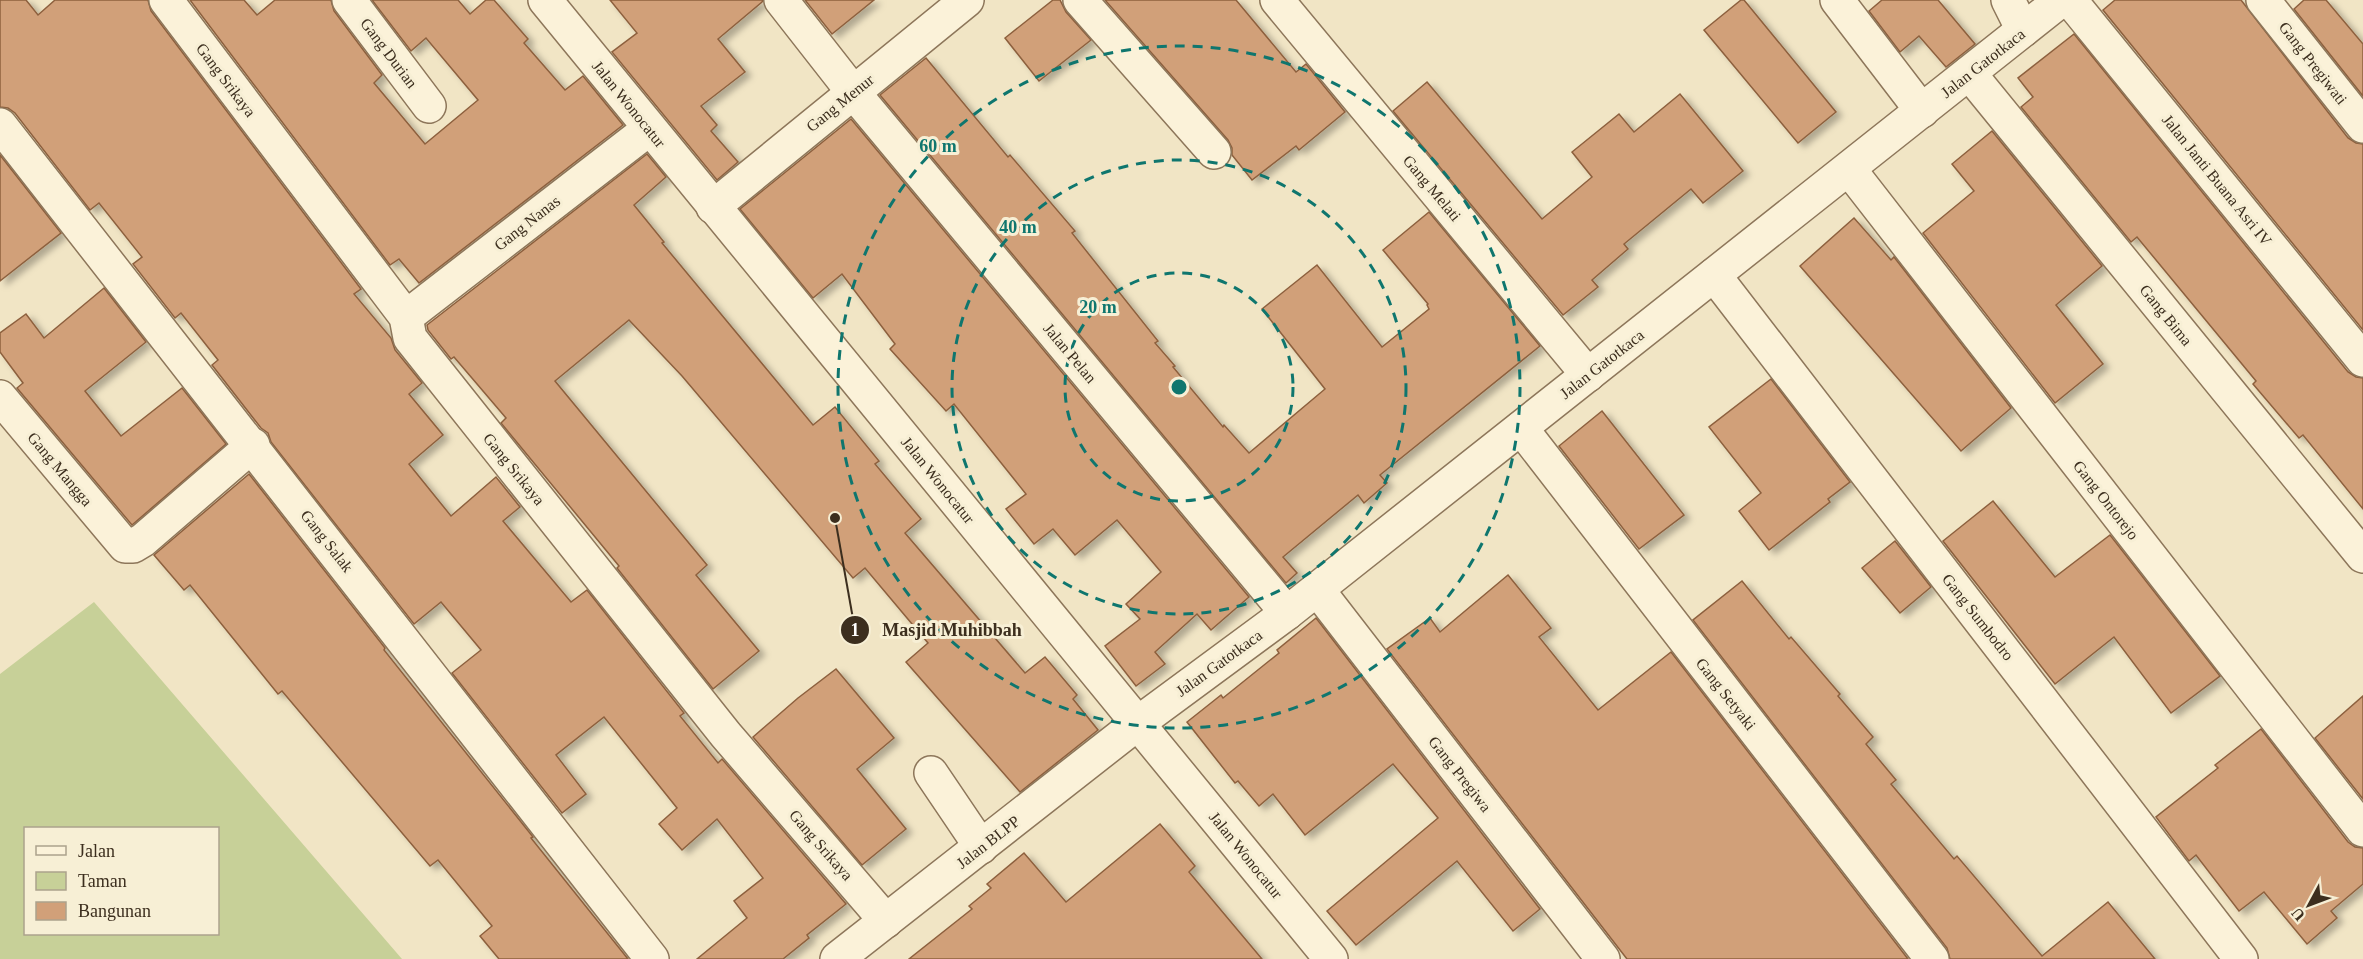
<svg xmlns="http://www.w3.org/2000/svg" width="2363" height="959" font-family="Georgia,serif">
<defs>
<filter id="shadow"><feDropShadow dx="6" dy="4" stdDeviation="3" flood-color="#0004"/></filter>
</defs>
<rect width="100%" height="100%" fill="#f1e5c5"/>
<path fill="#c7d098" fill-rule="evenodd" d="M94,602L402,959H0V674ZM26,828H218V934H26Z"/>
<g fill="#d1a079" stroke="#8d603e" stroke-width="1.5" filter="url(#shadow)">
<path d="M0,0H26L38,15L55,0H148L151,11L361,289L354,294L391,338L395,350L422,383L409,394L443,435L409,464L451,516L496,477L520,507L503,521L571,602L587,590L684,713L680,716L718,763L722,759L846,904L807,935L809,938L783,959H697L747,918L734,901L763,878L717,819L682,850L659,824L677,808L604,717L556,755L586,794L562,813L452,673L481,650L441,602L414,624L271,442L268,433L261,428L212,365L218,360L181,313L175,318L133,264L142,257L99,203L90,210L15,113L8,108L0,107Z"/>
<path d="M190,0H244L257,15L275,0H331L334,11L382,75L374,83L425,144L478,100L426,38L411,51L372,0H458L470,14L486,0H494L528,39L524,43L565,90L583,76L623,125L419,283L399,259L390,265Z"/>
<path d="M610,0H763L762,2L718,39L745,72L701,106L717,125L711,131L738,162L717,180L612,52L637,33Z"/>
<path d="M805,0H874L832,34Z"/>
<path d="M1053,0H1060L1066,12L1091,40L1039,81L1005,38Z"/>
<path d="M1105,0H1236L1296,72L1306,64L1345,112L1299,150L1296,146L1252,180L1232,155V148L1228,140Z"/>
<path d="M1741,0H1744L1836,112L1798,143L1704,30Z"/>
<path d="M1882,0H1938L1975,44L1946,67L1919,36L1900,52L1869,11Z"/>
<path d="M2115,0H2241L2348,138L2356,143L2363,144V330L2103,10Z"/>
<path d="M2304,0H2326L2363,44V96L2294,9Z"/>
<path d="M2074,34L2348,372L2356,377L2363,378V509L2303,435L2299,438L2253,384L2256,381L2137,237L2131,242L2021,107L2033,97L2018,78Z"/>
<path d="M926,58L1008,157L1010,155L1075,231L1072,233L1158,341L1155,343L1175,366L1173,367L1223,427L1224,425L1249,453L1325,389L1262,309L1317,265L1382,347L1429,309L1427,305L1428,304L1383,250L1429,212L1540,346L1380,475L1387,483L1364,503L1358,495L1283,557L1297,573L1286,583L880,95Z"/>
<path d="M1427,82L1542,219L1592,177L1572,152L1619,114L1634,132L1680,94L1743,171L1703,203L1691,189L1624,244L1628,249L1592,280L1598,287L1563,315L1393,111Z"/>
<path d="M851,119L1249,597L1211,630L1197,614L1155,652L1165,664L1136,686L1105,646L1140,619L1126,604L1161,572L1117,520L1075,555L1053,529L1034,544L1006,509L1026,494L954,404L946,411L890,349L895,344L842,274L813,298L740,209Z"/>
<path d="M1992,131L2102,266L2056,305L2103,364L2055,403L1923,233L1974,191L1952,164Z"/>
<path d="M647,154L666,177L634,205L664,242L662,243L813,425L835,407L879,461L875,464L921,519L905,533L1025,673L1045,657L1077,695L1073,699L1098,730L1020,792L906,662L928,643L865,568L853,578L682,376L629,320L555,381L707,565L696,575L759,651L713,689L617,568L619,566L501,423L506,418L454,357L451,359L428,330L427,325Z"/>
<path d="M0,155L61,233L0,281Z"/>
<path d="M1854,218L1891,260L1894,257L2011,408L1961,451L1800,266Z"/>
<path d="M104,288L146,342L85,391L121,436L182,388L226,444L132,525L17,388L23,383L0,352V333L26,314L44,338Z"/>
<path d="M1771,379L1850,482L1828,499L1830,502L1769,550L1739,511L1761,493L1709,427Z"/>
<path d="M1602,411L1684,515L1639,549L1559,446Z"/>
<path d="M249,474L385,648L384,650L533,837L531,838L628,959H499L480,936L492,926L438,860L430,866L282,691L278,694L190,585L184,590L154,555Z"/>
<path d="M1993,501L2055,577L2110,535L2220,676L2171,713L2114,637L2055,684L1943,541Z"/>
<path d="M1895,541L1931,587L1900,613L1862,568Z"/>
<path d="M1508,575L1551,628L1539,637L1598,710L1671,652L1908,959H1627L1387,649L1430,618L1440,632Z"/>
<path d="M1742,581L1789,639L1791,637L1840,694L1838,696L1873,737L1866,744L1896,780L1891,784L1954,859L1957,856L2042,956L2108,902L2155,959H1950L1947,948L1693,620Z"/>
<path d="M1316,618L1540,909L1513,931L1457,861L1356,945L1327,911L1438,818L1393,764L1305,835L1273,794L1259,806L1238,781L1235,783L1187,722L1221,695L1223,698L1279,653L1277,650Z"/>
<path d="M836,669L894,738L857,769L906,829L862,865L753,737L798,698Z"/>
<path d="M2363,696V799L2315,738Z"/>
<path d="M2261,729L2348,842L2355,847L2363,848V884L2331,911L2337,918L2307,944L2264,892L2239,911L2196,855L2189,861L2156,817L2218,768L2215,765Z"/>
<path d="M1160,824L1195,866L1189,872L1262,959H909L972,909L969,906L991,888L987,884L1024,853L1066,902Z"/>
</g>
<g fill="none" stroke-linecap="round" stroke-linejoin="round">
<g stroke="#8d765a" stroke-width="36">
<g id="minor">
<path d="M166,0L406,317L410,338L726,735L886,921"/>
<path d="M349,0L429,106"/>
<path d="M781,0L853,92L1287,613"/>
<path d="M1080,0L1214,152"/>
<path d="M1277,0L1588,375"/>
<path d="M1837,0L1922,111"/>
<path d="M2008,0L2023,30"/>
<path d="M2070,0L2363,360"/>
<path d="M2263,0L2363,126"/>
<path d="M1969,73L2363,556"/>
<path d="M0,125L652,959"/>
<path d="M1849,169L2363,830"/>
<path d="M713,207L967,0"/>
<path d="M1714,275L2241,959"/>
<path d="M406,317L649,129"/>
<path d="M0,397L125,546H133L143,540L253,445"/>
<path d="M1521,428L1932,959"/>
<path d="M1317,589L1603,959"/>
<path d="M931,773L981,847"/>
<path d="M837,959L1138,723L1287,613L2061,0"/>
</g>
</g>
<g stroke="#8d765a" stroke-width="36">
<path id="tertiary" d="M545,0L1331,959"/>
</g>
<use href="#minor" stroke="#fbf2d9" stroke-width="33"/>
<use href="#tertiary" stroke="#fbf2d9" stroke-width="33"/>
</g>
<g fill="none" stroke="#0f766e" stroke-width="3" stroke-dasharray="10 8">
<circle cx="1179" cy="387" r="114"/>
<circle cx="1179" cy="387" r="227"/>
<circle cx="1179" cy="387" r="341"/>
</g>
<g text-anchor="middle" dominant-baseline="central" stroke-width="6" stroke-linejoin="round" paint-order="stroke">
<g font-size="16" fill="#3c2e1e" stroke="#f7efd5">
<text transform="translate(389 53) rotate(53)">Gang Durian</text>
<text transform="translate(1983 63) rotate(-38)">Jalan Gatotkaca</text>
<text transform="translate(2313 63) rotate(52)">Gang Pregiwati</text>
<text transform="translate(226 80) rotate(53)">Gang Srikaya</text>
<text transform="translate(840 103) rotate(-39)">Gang Menur</text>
<text transform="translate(629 104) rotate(51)">Jalan Wonocatur</text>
<text transform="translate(2217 180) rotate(51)">Jalan Janti Buana Asri IV</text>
<text transform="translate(1432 188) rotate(50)">Gang Melati</text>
<text transform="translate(527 223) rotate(-38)">Gang Nanas</text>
<text transform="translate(2166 315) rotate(51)">Gang Bima</text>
<text transform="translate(1070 353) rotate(50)">Jalan Pelan</text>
<text transform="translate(1602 364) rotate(-38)">Jalan Gatotkaca</text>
<text transform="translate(60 469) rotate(50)">Gang Mangga</text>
<text transform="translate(514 469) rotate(51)">Gang Srikaya</text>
<text transform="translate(938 480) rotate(51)">Jalan Wonocatur</text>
<text transform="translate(2106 500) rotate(52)">Gang Ontorejo</text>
<text transform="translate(327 541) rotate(52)">Gang Salak</text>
<text transform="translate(1978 617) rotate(52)">Gang Sumbodro</text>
<text transform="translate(1219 663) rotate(-36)">Jalan Gatotkaca</text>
<text transform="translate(1726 694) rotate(52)">Gang Setyaki</text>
<text transform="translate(1460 774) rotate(52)">Gang Pregiwa</text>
<text transform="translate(988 842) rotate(-38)">Jalan BLPP</text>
<text transform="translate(821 845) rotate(49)">Gang Srikaya</text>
<text transform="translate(1246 855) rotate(51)">Jalan Wonocatur</text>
</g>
</g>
<circle cx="1179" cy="387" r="9" fill="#0f766e" stroke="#f7efd5" stroke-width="3"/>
<g font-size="18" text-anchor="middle" font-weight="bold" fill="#0f766e" stroke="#f7efd5" stroke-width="6" stroke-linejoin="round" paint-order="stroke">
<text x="938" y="152">60 m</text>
<text x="1018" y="233">40 m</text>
<text x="1098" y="313">20 m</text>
</g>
<path fill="none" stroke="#3c2e1e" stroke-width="2" d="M835 518L855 630"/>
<g fill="#3c2e1e" stroke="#f7efd5" stroke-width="2">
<circle cx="835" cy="518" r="6"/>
<circle cx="855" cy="630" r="15"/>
</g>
<g font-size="18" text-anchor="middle" font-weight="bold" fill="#fff">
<text x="855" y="636">1</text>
</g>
<g font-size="18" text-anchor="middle" font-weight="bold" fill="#3c2e1e" stroke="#f7efd5" stroke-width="6" stroke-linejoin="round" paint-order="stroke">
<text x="952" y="636">Masjid Muhibbah</text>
</g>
<rect x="24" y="827" width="195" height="108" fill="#f7efd5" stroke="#aca28c" stroke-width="1.5"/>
<rect x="36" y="846" width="30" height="9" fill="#fbf2d9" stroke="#aca28c" stroke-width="1.5"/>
<text x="78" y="857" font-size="18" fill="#3c2e1e">Jalan</text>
<rect x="36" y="872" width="30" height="18" fill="#c7d098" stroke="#aca28c" stroke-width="1.5"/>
<text x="78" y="887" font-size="18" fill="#3c2e1e">Taman</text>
<rect x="36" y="902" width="30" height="18" fill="#d1a079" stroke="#aca28c" stroke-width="1.5"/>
<text x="78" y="917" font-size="18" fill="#3c2e1e">Bangunan</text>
<g transform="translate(2309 905) rotate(229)" stroke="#f7efd5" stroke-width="4.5" paint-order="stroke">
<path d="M0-4.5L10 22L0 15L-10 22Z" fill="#3c2e1e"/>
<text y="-9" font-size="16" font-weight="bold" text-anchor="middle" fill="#3c2e1e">U</text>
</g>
</svg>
